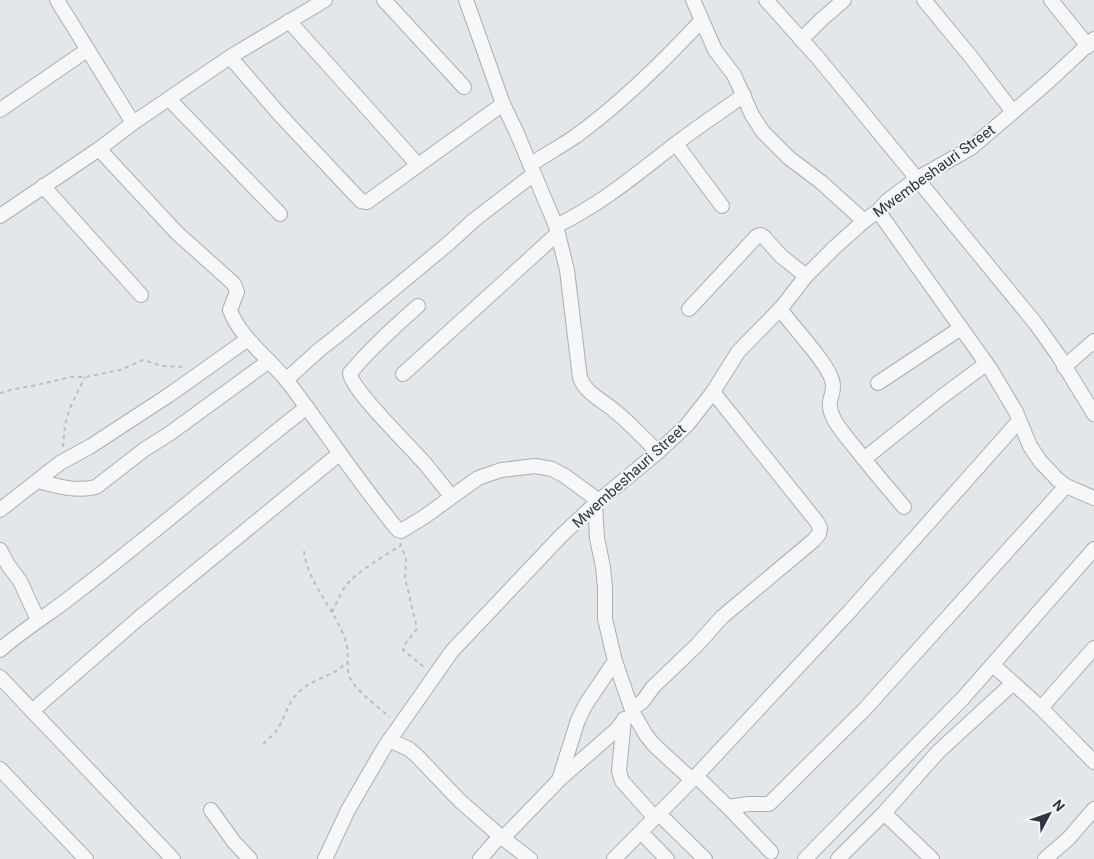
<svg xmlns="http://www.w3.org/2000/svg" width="1094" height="859" font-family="Roboto,sans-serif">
<rect width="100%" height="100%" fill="#e4e7ea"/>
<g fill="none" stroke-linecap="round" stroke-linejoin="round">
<g stroke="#a9aeb4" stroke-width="16">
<g id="minor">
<path d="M57,0L133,123"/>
<path d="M384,0L464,87"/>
<path d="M466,0L503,104L516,131L556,226L567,270L580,378C587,395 603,400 616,412C631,424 644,439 658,452"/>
<path d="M693,0L715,50L734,75L752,115L763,132L789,158L821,182L864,221"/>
<path d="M766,0L818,58L1036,324L1058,355L1094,414"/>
<path d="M924,0L971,57L1013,112"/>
<path d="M1051,0L1088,46"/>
<path d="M289,21L418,165"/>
<path d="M801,40L822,19L844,0"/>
<path d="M230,57L281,116L361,201L367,202L503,104"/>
<path d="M169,99L280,214"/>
<path d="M0,110L87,50"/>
<path d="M676,144L722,206"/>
<path d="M99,149L177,233L234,284L237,292L230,310C240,338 270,359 288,382C325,431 359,483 398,530L401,531L424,517L478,478L501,470L535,466L552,469L565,476L599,501"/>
<path d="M530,165C545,155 561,146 576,136C621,103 663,62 701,21"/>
<path d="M43,186L141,295"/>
<path d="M878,211L991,370L1016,412L1030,446L1040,461L1057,479L1066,486L1094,498"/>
<path d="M0,216L99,149L133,123L230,57L325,0"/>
<path d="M556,226C599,205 632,178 669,149C693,130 719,113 744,95"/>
<path d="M418,306C394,327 370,349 350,373C351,390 413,449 427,466C435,476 443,486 451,496"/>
<path d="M689,309L757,236L761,235L764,237L781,256L806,276"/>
<path d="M780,309C793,327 826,361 832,380C837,396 824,398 833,417C836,425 843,432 848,439C866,462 885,485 904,507"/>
<path d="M1064,367L1094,341"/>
<path d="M403,374L557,234"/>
<path d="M286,380L319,350L337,336L449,243L474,220L534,174"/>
<path d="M878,383L961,328"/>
<path d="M864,459L944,395L986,364"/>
<path d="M38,481C56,486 77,492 96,487L145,449L169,434L269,361"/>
<path d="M595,504L597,538L603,567L605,588V619L615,661L625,690L633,713L646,735L654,745L692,780"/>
<path d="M0,510L60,463L91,446L169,395L248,339"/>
<path d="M0,550L8,565L20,581L38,620"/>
<path d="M0,650C24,629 51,613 76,593C154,533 229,468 307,407"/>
<path d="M993,665L1041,708L1094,762"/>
<path d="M0,677L173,859"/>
<path d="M1041,708L1094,648"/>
<path d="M632,709L643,701L653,687L697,645L722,617L814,540L819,534L820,528L817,522L713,392"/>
<path d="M32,711L139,618L339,454"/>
<path d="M624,719L619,771L622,781L655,818"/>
<path d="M389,740L409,749L417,756L459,800L500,836L530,859"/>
<path d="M0,769L86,859"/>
<path d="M696,776L728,807L771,852"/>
<path d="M559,780L578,720L586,704L615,661"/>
<path d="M728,807L749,804H769L864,710L1066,486"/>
<path d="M211,810L234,842L250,859"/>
<path d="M884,813L932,859"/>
<path d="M659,814L705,859"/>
<path d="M641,832L667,859"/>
<path d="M503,838L561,778L616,730L624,720"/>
<path d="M325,859L348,810L384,748L452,651L561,536L595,504L658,452L687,425L713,392L738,352L782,307L806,276L835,247L864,221L878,211L887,201L916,179L971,148L1048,82L1094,39"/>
<path d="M480,859L500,836"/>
<path d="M614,859L696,776L850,611L1019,421"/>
<path d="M805,859L964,697L1094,549"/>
<path d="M838,859L884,813L938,752L1012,684"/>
<path d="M1045,859L1069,838L1094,809"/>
</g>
</g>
<g stroke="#babdc2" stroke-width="2" stroke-dasharray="4 4" stroke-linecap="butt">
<path d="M0,393L10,390L32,386L71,377H85L120,370L143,360L162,366L186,367"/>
<path d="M63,447L65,424L70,408L85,377"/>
<path d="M400,543L406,559L405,578L417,628C414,635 404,642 403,650L425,668"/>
<path d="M304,551C307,583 336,610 346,642C350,655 344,671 353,683C363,696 378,707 390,717"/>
<path d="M332,612C337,602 341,590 349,582C363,568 384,556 400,546"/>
<path d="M263,744C269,738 275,734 279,727C286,714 289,700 301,690C314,678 335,676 347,662"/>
</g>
<use href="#minor" stroke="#f6f7f9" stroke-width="14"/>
</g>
<g text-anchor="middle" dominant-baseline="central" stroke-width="4" stroke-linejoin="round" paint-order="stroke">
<g font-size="15" fill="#2d3541" stroke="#f3f5f8">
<text transform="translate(934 171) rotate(-36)">Mwembeshauri Street</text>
<text transform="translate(629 476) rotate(-42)">Mwembeshauri Street</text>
</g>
</g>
<g transform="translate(1049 814) rotate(49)" stroke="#f3f5f8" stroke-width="4" paint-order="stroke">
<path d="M0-4L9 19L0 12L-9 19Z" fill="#2d3541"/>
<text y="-8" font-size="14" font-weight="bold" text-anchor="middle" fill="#2d3541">N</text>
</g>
</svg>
